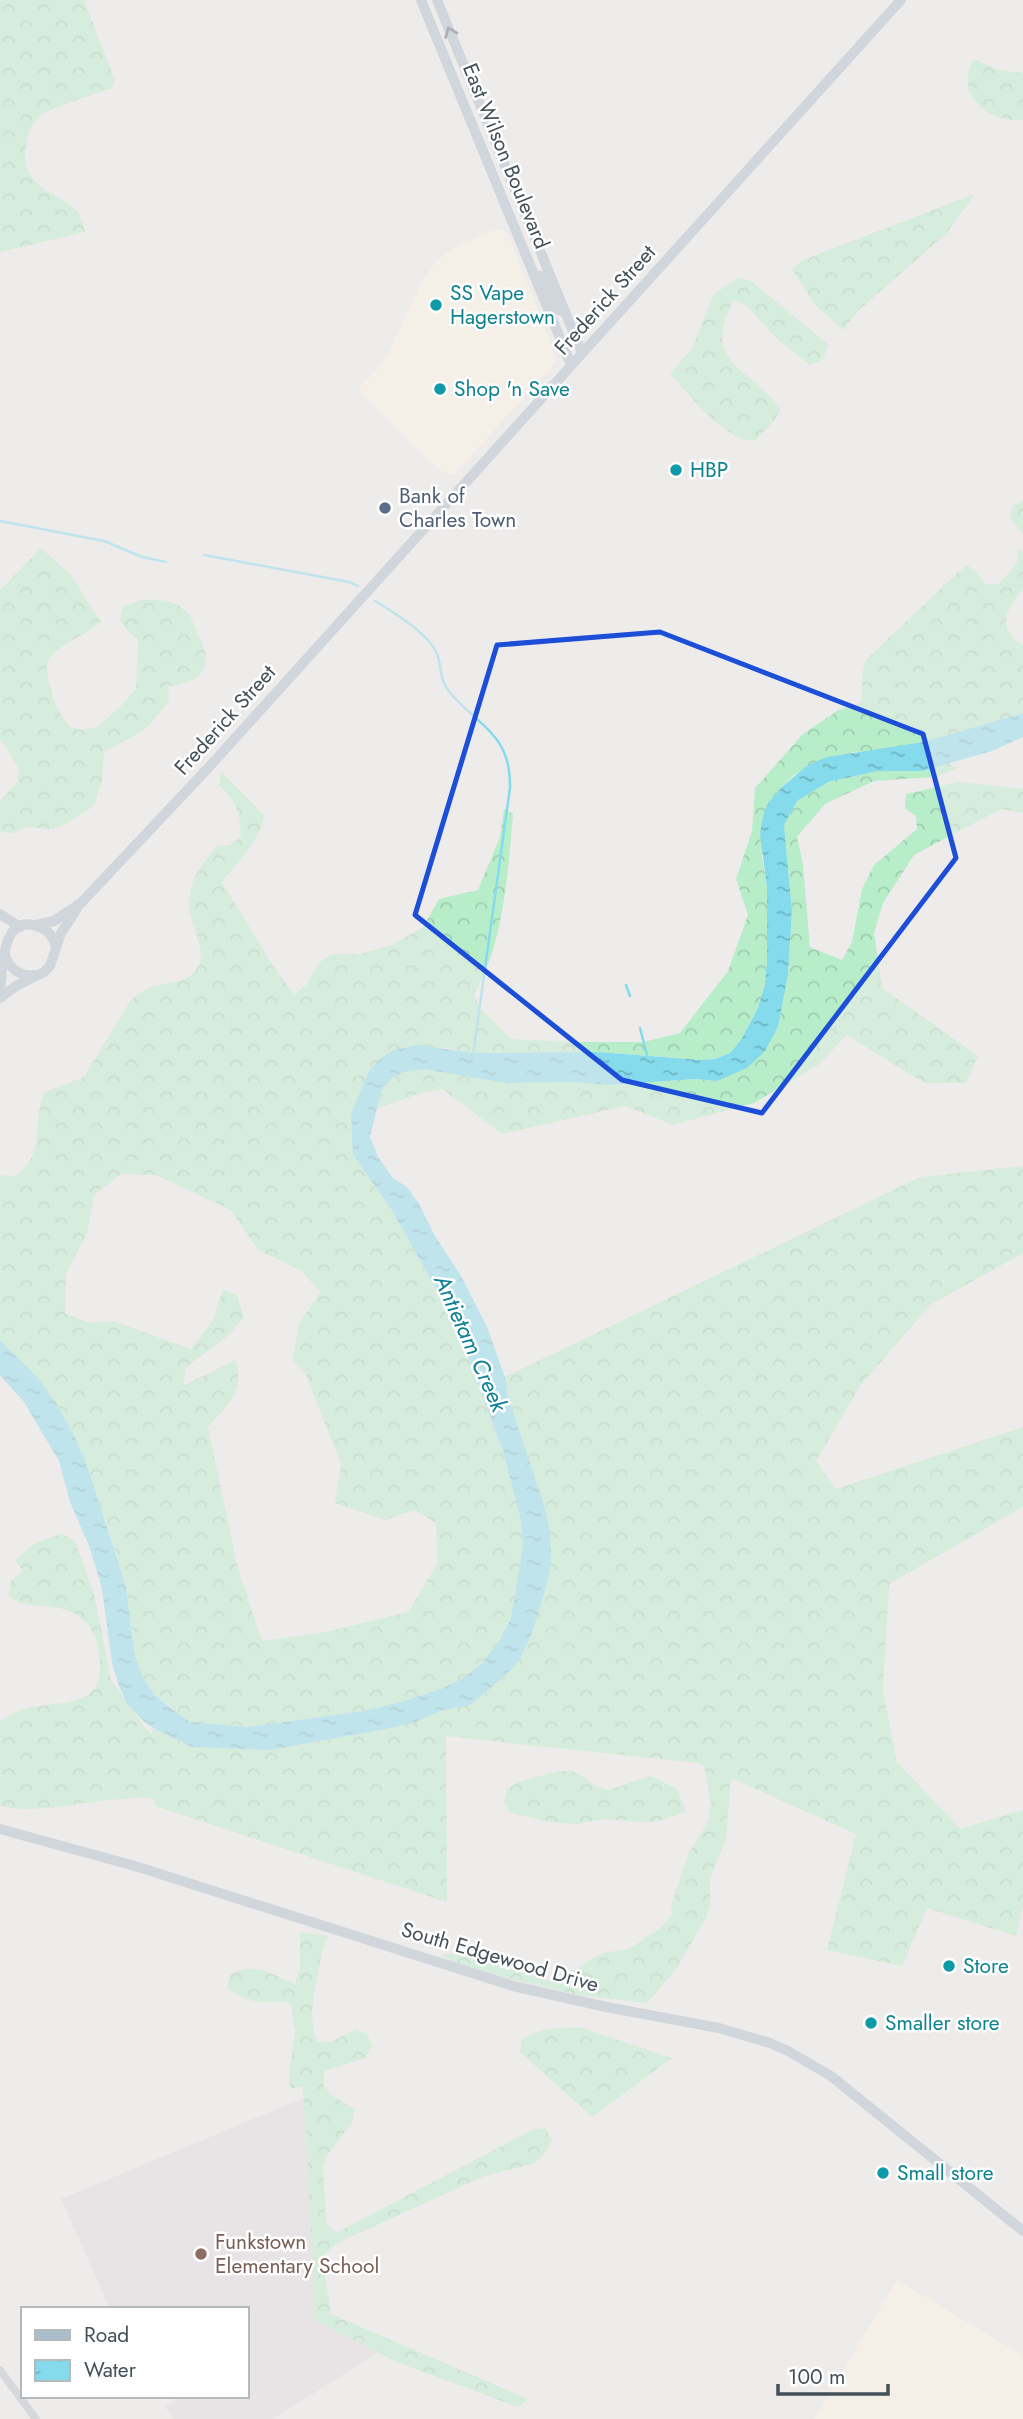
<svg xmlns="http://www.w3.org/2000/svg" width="1023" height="2419" font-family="Jost,sans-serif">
<defs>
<pattern id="forest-crowns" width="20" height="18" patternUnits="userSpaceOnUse" patternTransform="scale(1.75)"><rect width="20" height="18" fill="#b8edca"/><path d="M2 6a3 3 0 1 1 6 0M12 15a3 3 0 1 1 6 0" fill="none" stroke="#9fcdb0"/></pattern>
<pattern id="water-ripples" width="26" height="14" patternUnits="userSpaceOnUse" patternTransform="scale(1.75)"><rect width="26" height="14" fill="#85dbeb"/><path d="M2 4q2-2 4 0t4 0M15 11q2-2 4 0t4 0" fill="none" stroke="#6eb4c1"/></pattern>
</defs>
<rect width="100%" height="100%" fill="#eeebeb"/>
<g fill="#fbf3e2">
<path d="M494,230H502L509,237L556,358L554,364L458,470L451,475L444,473L418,451L360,391V386L378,369L390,350L421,283L436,261L457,246Z"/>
<path d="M897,2280L1023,2356V2419H814Z"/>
</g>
<path fill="#dfdcdd" d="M308,2096L319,2318L385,2348L273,2419H174L165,2407L181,2396H247V2309H110L61,2199Z"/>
<g fill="url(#forest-crowns)" fill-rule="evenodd">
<path d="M0,0H84L115,80L113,88C99,93 46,109 38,117C29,128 27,138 25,152C24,165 29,176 39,185C60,203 80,200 85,232L0,252Z"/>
<path d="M974,59L999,70L1023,73V120C987,123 953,94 974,59Z"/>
<path d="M972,195H974L946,234L858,311L843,330L814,304L792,269L803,260Z"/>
<path d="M737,278L751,281L829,345L822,360L810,365L776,338L747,306L734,300C698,365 753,368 781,410L773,422L755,441C723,440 692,397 670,374L693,347L713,295Z"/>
<path d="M1023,501V534L1010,518L1013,505Z"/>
<path d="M41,548L71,575L101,622C88,634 55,646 48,661C45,669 49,681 51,688C54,704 60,715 70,727L83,730L97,727L118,709L136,689L138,640L128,631L120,620L123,607C142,597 169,596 186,611C193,618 194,627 198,635C204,646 210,661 202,672C194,683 180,684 168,687L169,701L151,723L141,732L104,752L102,780L94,806L66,824L53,829L26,827L13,833L0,832V801L18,781L19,768L0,739V590Z"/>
<path d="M1018,549L1023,552V588L1006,614L1007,628L1014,639L1023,645V713L924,742L884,750L854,752L794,775L782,787L768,803L762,856L767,888V962L765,984L758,1008L741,1040L730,1053L715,1059L701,1060L598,1052L472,1053L445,1048L394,1050L353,1155L391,1209L454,1320L503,1451L520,1516L523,1546L517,1586L511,1618L498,1643L482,1663L465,1677L443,1688L405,1701L364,1711L246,1727L190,1722L154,1694L142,1676L134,1651L126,1586L88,1468L75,1437L0,1340V1175L13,1177C48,1157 31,1120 45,1092L84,1077L131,1000C139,994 145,988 155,986C169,982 184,984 195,971C213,949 183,922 190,893C193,874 205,861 217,846L231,845L241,835C240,814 236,799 219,786L221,772L264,815C260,842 238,861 222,882L275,969L294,994L306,985L320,962L332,954H360L392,945L423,927L439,899L478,890L500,837L504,809L513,814C509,860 506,906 493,950C488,966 480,981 474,996L480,1008L511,1039L569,1042H643L680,1033L728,971L748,915L736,879L752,831L755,788L803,734L837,711L862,702V674L866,660L956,574L967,565L977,573L986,584H999L1017,563ZM121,1174L156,1175L231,1210L258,1250L300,1270L321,1292L299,1323L293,1360L305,1373L341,1464L335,1503L385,1520L415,1510L436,1523L438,1563L408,1612L326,1632L262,1641L237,1565L208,1427C229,1403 244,1395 236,1360L184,1385L185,1368L225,1338L244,1318L237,1295L223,1289L213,1320L191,1349L114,1321L90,1323L65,1313L66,1274L87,1233L94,1195Z"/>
<path d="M948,763L957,768L936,777L874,781L825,804L797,837L803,865L810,947L842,960L852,942L862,889L874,865L917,829L916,816L905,808L906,794L959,782L1023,789V813L1001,809L914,855L883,903L874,933L882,988L978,1056L966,1083H924L847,1035L818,1065L754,1103L673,1125L625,1106L502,1134L442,1089L421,1093L376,1109L381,1091L393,1077L403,1071L423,1069L506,1083L575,1082L608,1085L696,1079L717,1081L765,1051L778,1027L788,975L792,911L784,825L797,801L828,782L878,771H922Z"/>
<path d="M1023,1166V1253L930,1305L860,1386L816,1461L836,1489L1023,1427V1507L889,1584L883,1691L897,1762L960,1829L1023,1810V1906L1016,1936L927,1908L902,1966L827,1950L856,1834L731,1778L726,1839L710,1878V1906L705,1920L676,1969L647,2003L578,1995L463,1968L442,1955L454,1953L557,1983L591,1959L603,1953L629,1949L663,1926L671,1915L672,1902L689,1852L704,1829L709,1817L711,1803L704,1766L698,1763L446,1736L447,1902L155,1806V1800C144,1796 134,1798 122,1799C85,1801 36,1815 0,1806V1721C8,1717 15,1711 24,1709C62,1699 109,1711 99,1653C97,1637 90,1622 75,1614C54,1601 28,1612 9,1596L10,1582L23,1571L16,1561C28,1545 42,1539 62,1534L75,1541L94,1594L111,1679L146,1729L152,1734L153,1728L192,1747L270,1750L391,1728L416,1722L441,1711L470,1705L505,1676L545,1508L509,1400L505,1377L920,1177Z"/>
<path d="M558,1771H572L584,1777L595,1786L608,1790L651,1776L677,1789L686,1812L659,1821L645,1822L604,1819L577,1824L550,1822L510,1813L504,1802L507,1789L519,1782Z"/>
<path d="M300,1932L328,1936C322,1949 321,1960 318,1974C313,2003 308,2012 317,2042H331L355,2029L367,2034L372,2046L365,2058L325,2071L323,2084L331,2095L355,2109L352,2123L327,2155L323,2167L326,2222L336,2233L532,2130L545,2128L552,2140L545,2153L535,2163L482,2177L344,2240L332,2247L322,2257L331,2314L528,2399L518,2407L399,2363L316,2321L303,2086L290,2089L289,2074L295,2032L291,2004C280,1999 276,2002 264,2002C250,2002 238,1996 227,1988L230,1975C256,1961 271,1974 295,1984L300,1967Z"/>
<path d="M580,2027L672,2058L592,2117L520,2052L522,2039C541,2028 558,2028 580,2027Z"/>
</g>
<path fill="url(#water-ripples)" d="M1023,713V737L992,751L922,771H878L828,782L797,801L784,825L792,911L788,975L778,1027L765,1051L747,1068L717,1081L696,1079L608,1085L575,1082L506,1083L423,1069L403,1072L393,1077L381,1091L370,1137L378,1157L393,1178L407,1187L419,1204L435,1236L461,1276L487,1327L505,1377L509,1400L545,1508L550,1532L551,1563L546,1586L532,1633L519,1661L505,1676L470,1705L441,1711L416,1722L391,1728L270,1750L192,1747L153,1728L141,1719L126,1702L118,1683L112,1663L102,1589L90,1548L70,1502L59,1461L24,1402L0,1375V1340L37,1377L56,1403L75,1437L88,1468L126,1587L134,1651L142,1676L154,1694L168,1706L190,1722L246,1727L364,1711L405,1701L443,1688L465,1677L482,1663L498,1643L511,1618L523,1546L520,1516L503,1451L454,1320L391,1209L353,1155L351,1114L369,1071L381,1058L394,1050L418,1045L472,1053L598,1052L701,1060L715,1059L730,1053L741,1040L758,1008L765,984L767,962V888L760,833L763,816L768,803L782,787L808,765L827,757L924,742Z"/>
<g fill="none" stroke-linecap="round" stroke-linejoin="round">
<g stroke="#85dbeb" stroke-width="2.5">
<path d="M0,521L104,541L142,557L166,562"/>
<path d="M204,555L349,582L358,586"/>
<path d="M375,601C392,611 430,635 437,654C442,667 439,678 448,690C476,726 511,731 510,788L473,1055"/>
<path d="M626,985L630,996"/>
<path d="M640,1028L648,1059"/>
</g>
<path stroke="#b9c4cb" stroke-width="8" d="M0,2370L36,2419"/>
<g stroke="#aabdcb" stroke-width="10">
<path d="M421,0L571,365"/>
<path d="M437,0L582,353"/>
<path d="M535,276H543L556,308L565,313"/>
<path d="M0,914L20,927"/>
<path d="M36,925L54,921L81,903L210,766L901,0"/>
<path d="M5,955C10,970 21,977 36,975"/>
<path d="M0,990C3,968 1,912 39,927C49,930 54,938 56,948"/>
<path d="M0,998L16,986L44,972L50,966L61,933L77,909"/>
<path d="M0,1829L135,1866L513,1986L606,2007L719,2028L770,2043L788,2051L831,2076L1023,2231"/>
</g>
</g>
<defs><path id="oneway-chevron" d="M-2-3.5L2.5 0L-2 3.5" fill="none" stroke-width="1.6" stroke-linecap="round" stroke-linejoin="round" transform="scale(1.75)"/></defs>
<use stroke="#5e6b75" href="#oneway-chevron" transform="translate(450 32) rotate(-112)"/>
<path d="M0 0H1023V2419H0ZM660,632L923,734L956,858L762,1113L622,1080L415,915L497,645Z" fill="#eeebeb" fill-opacity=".55" fill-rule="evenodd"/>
<path fill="none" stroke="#1d4ed8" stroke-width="5" stroke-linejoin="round" d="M660,632L923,734L956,858L762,1113L622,1080L415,915L497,645Z"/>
<g fill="#0f9aa8" stroke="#fff" stroke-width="2.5">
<circle cx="436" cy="305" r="7"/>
<circle cx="440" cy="389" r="7"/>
<circle cx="676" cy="470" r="7"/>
<circle cx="949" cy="1966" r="7"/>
<circle cx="871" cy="2023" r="7"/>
<circle cx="883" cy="2173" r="7"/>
</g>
<circle fill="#5c6f8a" stroke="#fff" stroke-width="2.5" cx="385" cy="508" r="7"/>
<circle fill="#8d6e63" stroke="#fff" stroke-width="2.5" cx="201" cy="2254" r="7"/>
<g text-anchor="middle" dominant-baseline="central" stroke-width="5" stroke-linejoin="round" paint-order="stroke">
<g font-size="21" fill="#445058" stroke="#fff">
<text transform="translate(506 156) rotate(68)">East Wilson Boulevard</text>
<text transform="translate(605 300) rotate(-48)">Frederick Street</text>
<text transform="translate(225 720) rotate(-48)">Frederick Street</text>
<text transform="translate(500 1957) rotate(16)">South Edgewood Drive</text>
</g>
<g font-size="21" fill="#0d838f" stroke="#fff" text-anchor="start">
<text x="450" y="293">SS Vape<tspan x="450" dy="24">Hagerstown</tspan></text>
<text x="454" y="389">Shop 'n Save</text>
<text x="690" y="470">HBP</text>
<text x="963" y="1966">Store</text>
<text x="885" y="2023">Smaller store</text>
<text x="897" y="2173">Small store</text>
</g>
<g font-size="21" fill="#4e5e75" stroke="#fff" text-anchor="start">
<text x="399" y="496">Bank of<tspan x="399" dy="24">Charles Town</tspan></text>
</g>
<g font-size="21" fill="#785e54" stroke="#fff" text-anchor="start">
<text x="215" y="2242">Funkstown<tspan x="215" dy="24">Elementary School</tspan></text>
</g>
<g font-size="23" font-style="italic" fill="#0c8094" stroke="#fff">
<text transform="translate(471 1343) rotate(66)">Antietam Creek</text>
</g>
</g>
<rect x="21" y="2307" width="228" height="91" fill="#ffffff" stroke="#b4b9bc" stroke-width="2"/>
<rect x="35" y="2330" width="35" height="10" fill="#aabdcb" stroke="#b4b9bc" stroke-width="2"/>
<text x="84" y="2342" font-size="21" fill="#445058">Road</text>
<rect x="35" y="2360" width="35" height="21" fill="url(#water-ripples)" stroke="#b4b9bc" stroke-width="2"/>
<text x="84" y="2377" font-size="21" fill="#445058">Water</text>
<path d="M778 2384v10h110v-10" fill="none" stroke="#445058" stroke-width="3.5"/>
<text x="788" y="2384" font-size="21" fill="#445058" stroke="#ffffff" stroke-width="5" paint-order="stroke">100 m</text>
</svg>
